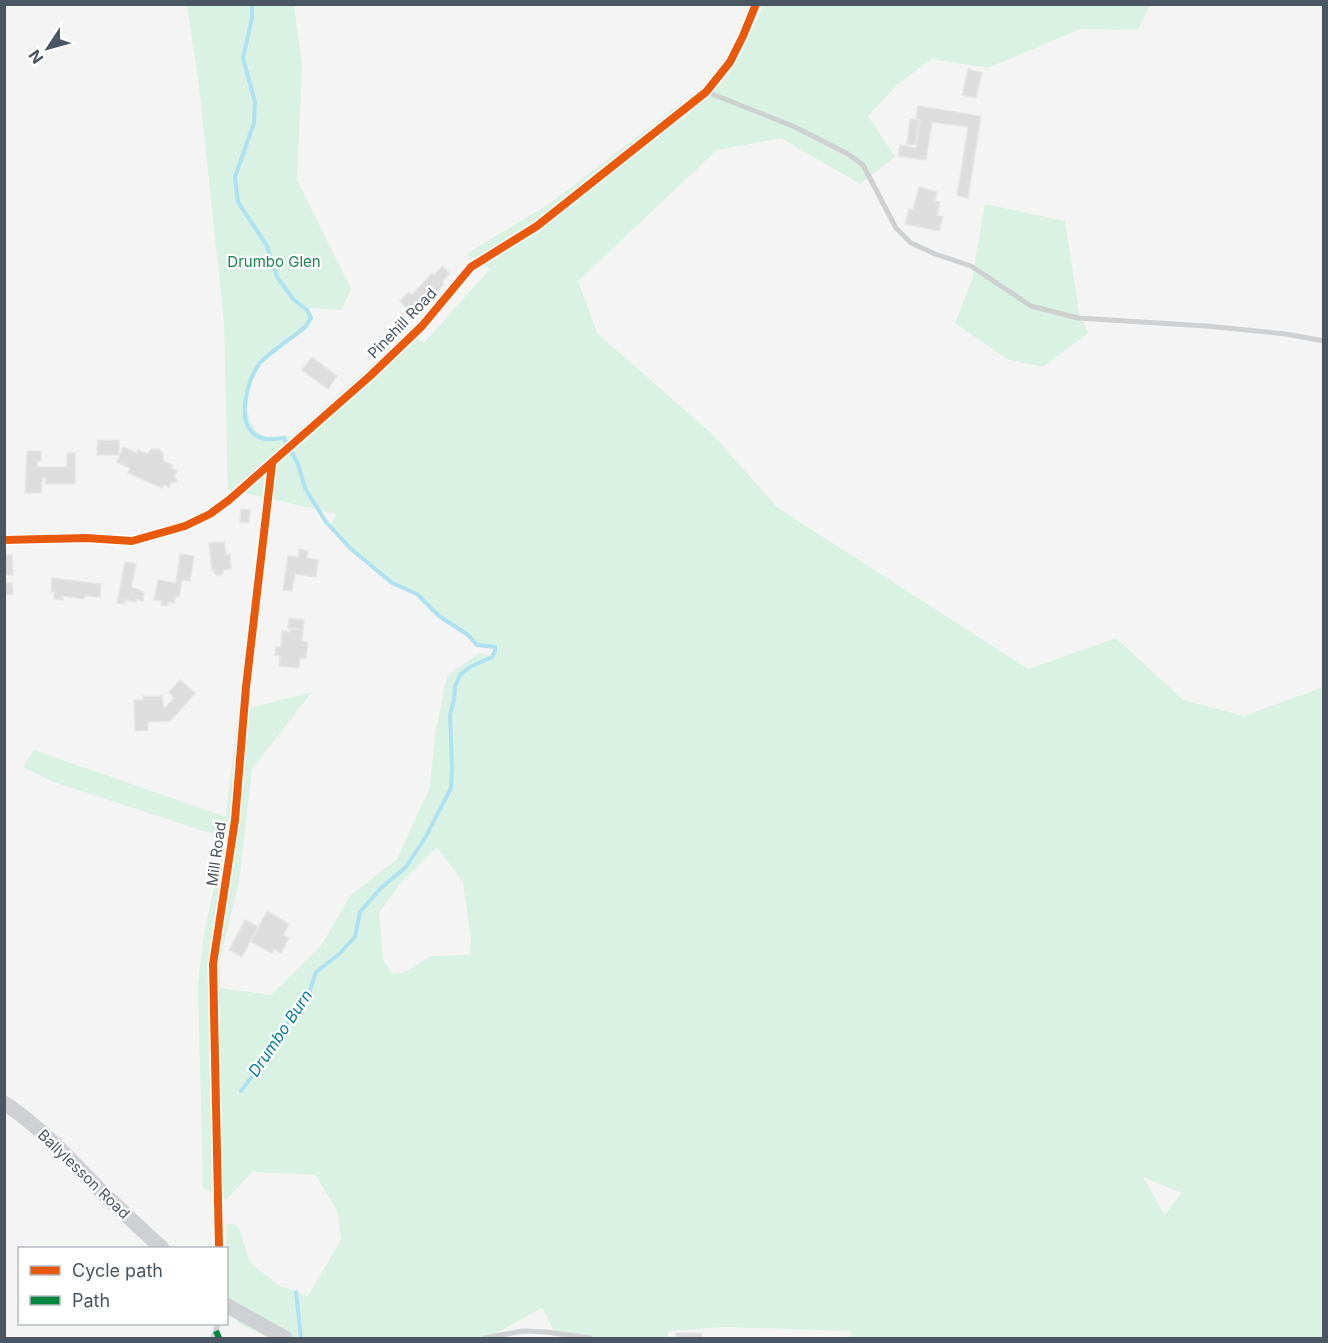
<svg xmlns="http://www.w3.org/2000/svg" width="1328" height="1343" font-family="Inter,sans-serif">
<rect width="100%" height="100%" fill="#f4f4f4"/>
<g fill="#d9f2e3" fill-rule="evenodd">
<path d="M187,5H294L302,66L297,180L351,289L341,310L309,308L312,317L309,327L261,364L250,386L247,410L251,423L257,432L267,437L281,435L291,437L407,334L424,343L490,269L466,254L549,204L700,89L724,61L736,63L761,11L762,5H1150L1138,30L1080,29L988,68L931,59L897,85L868,116L895,157L860,184L781,138L717,150L578,281L597,333L711,433L778,508L1028,669L1116,638L1183,700L1244,716L1323,687V1338H850L851,1331L723,1327L668,1331V1338H558L542,1308L487,1338H269L238,1323L227,1292L226,1224L238,1225L250,1263L280,1286L308,1296L341,1240L338,1213L316,1175L252,1172L226,1200L203,1188L198,985L204,933L225,838L54,782L23,767L34,750L226,817L238,711L312,692L252,769L239,882L220,960V988L271,995L321,946L350,896L397,859L430,787L435,735L447,676L479,653L492,657L495,651L494,647L477,645L468,635L439,616L417,594L392,583L350,548L330,527L336,514L228,489L224,322L199,86ZM437,847L463,882L471,939L470,955L431,956L405,972L393,974L383,960L379,913L399,885ZM1143,1177L1182,1193L1165,1214H1164Z"/>
<path d="M985,204L1065,221L1079,312L1088,333L1043,367L1007,359L955,323L972,280Z"/>
</g>
<g fill="none" stroke-linecap="round" stroke-linejoin="round">
<g stroke="#aee2f0" stroke-width="4">
<path d="M241,1091L276,1045L290,1018L308,996L316,972L338,955L355,937L360,912L381,888L406,867L425,838L451,788L452,767L450,715L454,700L455,687L460,675L470,667L492,657L495,651V647L477,645L468,635L439,616L417,594L392,583L350,548L326,522L305,488L298,464L284,438C275,439 265,441 257,436C235,424 247,380 259,364C267,354 295,336 306,326L311,318L307,310L294,300L277,277L267,246L238,202L235,177L254,123L255,102L243,58L252,18V4"/>
<path d="M296,1292L301,1338"/>
</g>
</g>
<g fill="#ddddde" stroke="#e5e6e7" stroke-width="1.5">
<path d="M968,69L982,73L976,98L962,95Z"/>
<path d="M918,106L981,116L968,198L957,196L968,127L932,122L926,160L898,156L900,145L916,148L920,120L916,119Z"/>
<path d="M910,119L919,120L915,145L907,144Z"/>
<path d="M919,187L937,192L935,201L940,202L937,215L943,217L939,231L905,224L909,209L913,210Z"/>
<path d="M442,266L450,273L442,282L444,284L415,317L400,301L408,292L412,295L432,273L434,275Z"/>
<path d="M312,357L337,376L328,389L302,370Z"/>
<path d="M98,440H119V455H97Z"/>
<path d="M123,447L137,453L138,450L147,454L152,449H159L163,454V461L173,465L171,468L177,471L174,476L177,481L171,483L169,487L164,485L162,488L128,473L130,468L117,462Z"/>
<path d="M27,451H41V461H37V467H67V453H75V484H45L46,478H42L41,493H25Z"/>
<path d="M241,509L250,510L249,523L240,522Z"/>
<path d="M224,542L226,555L230,554L231,569L223,570V573L219,576L215,574L214,570L212,571L209,543Z"/>
<path d="M299,549L308,551L307,558L318,560L316,577L295,574L292,591L283,590L288,556L298,557Z"/>
<path d="M180,554L194,556L190,581L182,580L179,597L176,596L174,603L168,602V606L161,605L162,601L154,600L158,580L176,583Z"/>
<path d="M4,555H12L13,575H4Z"/>
<path d="M125,562L136,564L131,587L144,592L143,601L136,599V602L125,600V604L117,603Z"/>
<path d="M52,578L101,584L100,597L85,596L84,599L63,596V600L54,599L55,592H51Z"/>
<path d="M4,583H12L13,594L4,595Z"/>
<path d="M289,618L304,620L303,630L288,628Z"/>
<path d="M290,629L303,630L302,641L308,642L306,658H300L299,668L279,666L280,656L275,655L276,647H281L282,631L290,632Z"/>
<path d="M180,680L195,693L170,721L148,722V730L135,731L134,700H143V696H162L163,707H166L174,698L169,692Z"/>
<path d="M267,911L289,924L283,935L289,938L281,953L274,949L272,953L251,942Z"/>
<path d="M245,920L258,927L242,957L229,950Z"/>
<rect x="676" y="1333" width="26" height="5"/>
</g>
<g fill="none" stroke-linecap="round" stroke-linejoin="round">
<g stroke="#ced0d2" stroke-width="5">
<path d="M707,92L795,127L848,154L863,165L896,228L911,243L935,254L971,266L1031,306L1078,318L1206,326L1286,334L1324,341"/>
<path d="M213,1338L218,1324"/>
<path d="M485,1338L523,1331L547,1332L590,1338"/>
</g>
<g stroke="#ced0d2" stroke-width="10">
<path d="M4,540L86,538L132,541L185,526L210,514L229,500L370,376L422,326L471,267L537,226L706,92L730,62L743,36L756,4"/>
<path d="M219,1248L213,964L235,820L246,687L272,464"/>
</g>
<g stroke="#ced0d4" stroke-width="15">
<path d="M4,1103C39,1126 68,1157 97,1187C118,1208 140,1228 162,1248"/>
<path d="M226,1305L285,1338"/>
</g>
<path stroke="#00873e" stroke-width="6" stroke-dasharray="12 6" stroke-linecap="butt" d="M216,1331L219,1338"/>
<g stroke="#fff" stroke-width="11">
<g id="cycleway">
<path d="M4,540L86,538L132,541L185,526L210,514L229,500L370,376L422,326L471,267L537,226L706,92L730,62L743,36L756,4"/>
<path d="M219,1248L213,964L235,820L246,687L272,464"/>
</g>
</g>
<use href="#cycleway" stroke="#e8590c" stroke-width="8"/>
</g>
<g text-anchor="middle" dominant-baseline="central" stroke-width="4.5" stroke-linejoin="round" paint-order="stroke">
<g font-size="15" fill="#17864f" stroke="#fff">
<text x="274" y="261">Drumbo Glen</text>
</g>
<g font-size="15" fill="#4a5661" stroke="#fff">
<text transform="translate(402 323) rotate(-46)">Pinehill Road</text>
<text transform="translate(216 854) rotate(-82)">Mill Road</text>
<text transform="translate(84 1174) rotate(44)">Ballylesson Road</text>
</g>
<g font-size="16" font-style="italic" fill="#0c7c9b" stroke="#fff">
<text transform="translate(280 1033) rotate(-56)">Drumbo Burn</text>
</g>
</g>
<rect width="1328" height="1343" fill="none" stroke="#4a5661" stroke-width="12"/>
<rect x="18" y="1247" width="210" height="78" fill="#ffffff" stroke="#b7bbc0" stroke-width="1.5"/>
<rect x="30" y="1266" width="30" height="9" fill="#e8590c" stroke="#b7bbc0" stroke-width="1.5"/>
<text x="72" y="1277" font-size="18" fill="#4a5661">Cycle path</text>
<rect x="30" y="1296" width="30" height="9" fill="#00873e" stroke="#b7bbc0" stroke-width="1.5"/>
<text x="72" y="1307" font-size="18" fill="#4a5661">Path</text>
<g transform="translate(48 48) rotate(234)" stroke="#ffffff" stroke-width="4.5" paint-order="stroke">
<path d="M0-4.5L10 22L0 15L-10 22Z" fill="#4a5661"/>
<text y="-9" font-size="16" font-weight="bold" text-anchor="middle" fill="#4a5661">N</text>
</g>
</svg>
